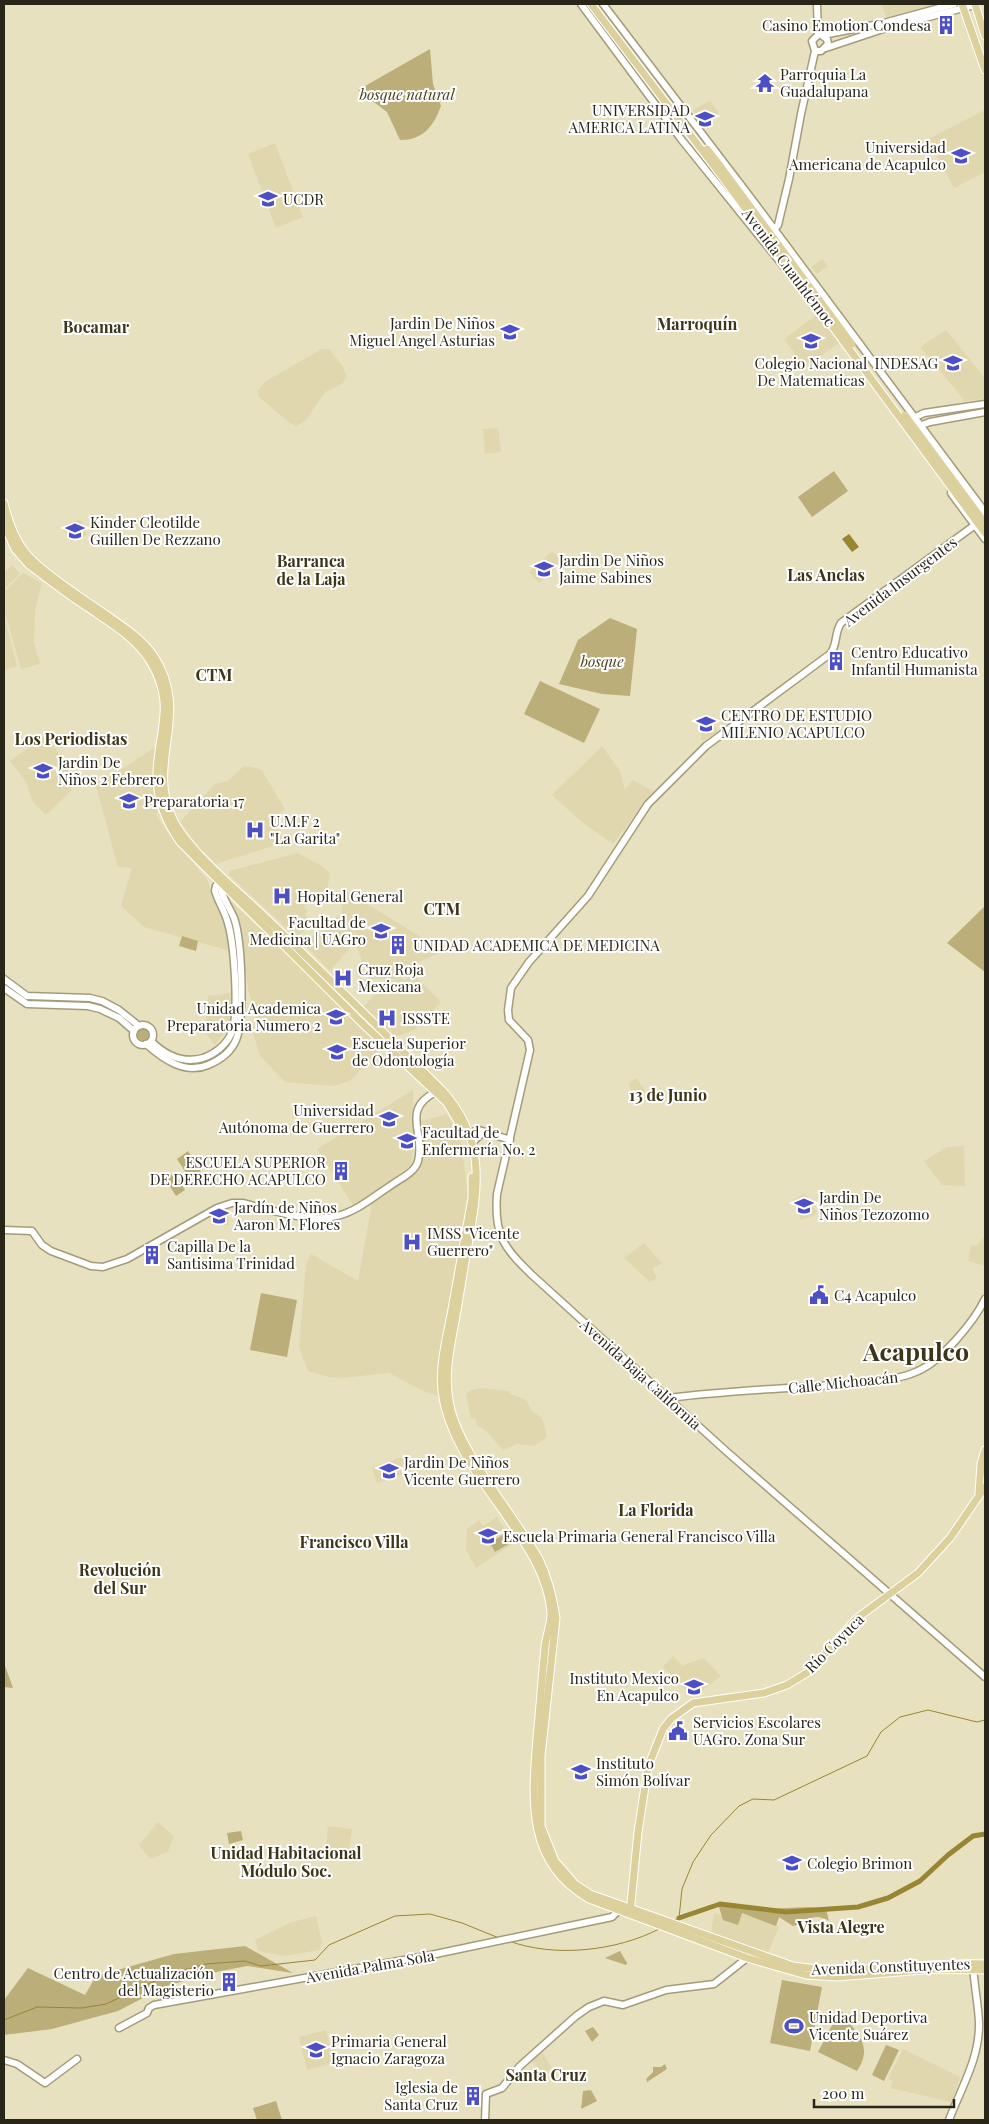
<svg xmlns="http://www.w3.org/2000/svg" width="989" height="2124" font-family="'Playfair Display',serif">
<rect width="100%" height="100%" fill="#e8e1bf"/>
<g fill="#e0d7ae">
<path d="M881,4H949L888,20Z"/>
<path d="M710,101L719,113L703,124L693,110Z"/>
<path d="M985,110V172L954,188L928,139Z"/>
<path d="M275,143L303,217L276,228L248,154Z"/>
<path d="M822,259L828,266L817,274L811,267Z"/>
<path d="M818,314L839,343L805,367L784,339Z"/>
<path d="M514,321L519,338L506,341L501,326Z"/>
<path d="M946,330L985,378V399L965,401L920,347Z"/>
<path d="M322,349H329L342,365L347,377L342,384L325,392L305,421L296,426L290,423L259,397L257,391L266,381Z"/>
<path d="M498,428L501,452L485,454L483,429Z"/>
<path d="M80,519L87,535L71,541L68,534L60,528Z"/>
<path d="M552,551L558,556V566L539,583L529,572Z"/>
<path d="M12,565L20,574L4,589V573Z"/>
<path d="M23,573L42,583L35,611L34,643L40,664L21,669L4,609V592Z"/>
<path d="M4,616L17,666L4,670Z"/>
<path d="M705,714L718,731L702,742L700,717Z"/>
<path d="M46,735L56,749L73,781L71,791L46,815L33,802L26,782L10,761Z"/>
<path d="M157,746V816L165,829L208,881L212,898L222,915L230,951L144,927L121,906L132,868L118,867L96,786Z"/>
<path d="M602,746L620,771L625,789L633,780L653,791L613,844L583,823L552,795Z"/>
<path d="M244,766L261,769L285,809L273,819L285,842L216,864L204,851L203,852L180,822L215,784L228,781Z"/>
<path d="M298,853L322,866L330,873L326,897L320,900L314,895L303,907L308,911L305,915L321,929L311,923L297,938L229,875V871Z"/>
<path d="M344,890L444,951L414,964L401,979L405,980L412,973L441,1002L414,1030L395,1037L363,1007L386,983L399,979H369L355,943L357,935L341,914Z"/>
<path d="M231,902L386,1043L350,1081L334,1086L285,1082L260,1056L253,1033L256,1014L248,990L247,978L243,971Z"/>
<path d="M339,914L356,935L354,943L330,971L305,945L317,931L321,935Z"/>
<path d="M231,993V1024L215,1045L204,1031L208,996Z"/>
<path d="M636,1078L646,1092L634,1095L628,1084Z"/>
<path d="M413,1090V1151L411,1164L405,1171L353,1205L317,1149Z"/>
<path d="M447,1114L460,1136L468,1194L439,1359V1396L425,1392L389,1373L342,1378L329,1377L308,1371L299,1348L306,1265L311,1254L358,1281L372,1203L420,1169L425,1154L422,1121Z"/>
<path d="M964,1146L965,1186L942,1185L924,1161L947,1147Z"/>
<path d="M805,1193L816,1211L815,1215L801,1220L793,1200Z"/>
<path d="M227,1206L229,1225H211V1211Z"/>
<path d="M985,1236V1266L968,1261L971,1246L977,1245Z"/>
<path d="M644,1243L662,1263L652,1269L657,1278L650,1282L624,1258Z"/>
<path d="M482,1388L509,1391L510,1394L526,1400L532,1411L542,1418L547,1437L534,1446L517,1444L503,1450L487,1432L477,1425L475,1418L471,1419L466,1394L471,1390Z"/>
<path d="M403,1457L405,1464L403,1475L377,1483L372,1467Z"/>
<path d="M497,1517L514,1543L476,1568L466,1550L467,1529L479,1520L483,1526Z"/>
<path d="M673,1656L682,1666L703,1658L721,1676L693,1697L663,1667Z"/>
<path d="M158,1822L174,1837L168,1852L150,1859L139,1845Z"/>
<path d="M328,1826L352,1829L349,1851L326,1849Z"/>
<path d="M787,1853L800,1855L798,1871L785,1869Z"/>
<path d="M738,1911L779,1927L767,1955L711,1933L714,1913L735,1919Z"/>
<path d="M316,1916L322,1942L319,1950L285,1956L258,1951L255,1940L292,1922Z"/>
<path d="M326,2030L334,2063L307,2070L299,2037Z"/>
<path d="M903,2049L960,2077L951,2102L890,2088L893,2081L888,2079Z"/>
<path d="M539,2051L543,2053L552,2068L543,2074L532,2061Z"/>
</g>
<g fill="#bbae78">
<path d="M430,49L433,84L441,106C433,127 423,140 400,140L387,112L358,90Z"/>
<path d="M834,471L848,491L812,517L798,497Z"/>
<path d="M610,618L637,629L630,696L602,694L559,684L578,640Z"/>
<path d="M540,681L600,709L584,743L524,714Z"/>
<path d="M985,906V972L947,943Z"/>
<path d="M182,936L198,941L196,951L179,946Z"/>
<circle cx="144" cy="1034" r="7"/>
<path d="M188,1151L201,1172L190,1179L177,1159Z"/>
<path d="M174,1172L185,1190L176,1196L165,1179Z"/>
<path d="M261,1293L297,1300L287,1357L250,1350Z"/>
<path d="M506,1533L512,1542L495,1552L490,1543Z"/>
<path d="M4,1663L13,1688L4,1687Z"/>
<path d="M241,1831L243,1840L229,1844L227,1833Z"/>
<path d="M734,1903C764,1915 796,1903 826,1909L829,1921C812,1911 809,1923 793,1926L779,1917L776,1926L742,1913L738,1925L723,1920L718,1904Z"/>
<path d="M245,1946L293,1973L247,1966L206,1974L164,1987L118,2011L52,2029L4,2035V2000L28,1968L85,1995L96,1976L174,1954Z"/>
<path d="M620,1951L627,1963L626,1965L605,1958Z"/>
<path d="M782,1980L822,1987L810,2051L770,2043Z"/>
<path d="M842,2011C854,2033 875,2043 857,2071L818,2052L839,2012Z"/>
<path d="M593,2027L599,2035L592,2042L585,2031Z"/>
<path d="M886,2045L899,2050L884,2081L872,2075Z"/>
<path d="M665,2064L667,2069L647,2082L646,2079L653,2072V2067H661Z"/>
<path d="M591,2090L597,2101L581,2109L583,2091Z"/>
<path d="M276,2101L282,2120H257L253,2108Z"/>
</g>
<path fill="#988632" d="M849,534L859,547L852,552L842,539Z"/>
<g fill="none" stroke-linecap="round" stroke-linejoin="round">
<g stroke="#988632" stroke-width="1">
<path d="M673,1921L679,1918L682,1889L693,1862L711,1835L739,1806L753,1799L774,1800L867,1756L881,1732L900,1717L928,1710L977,1722L985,1720"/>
<path d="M509,1941C554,1958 617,1951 659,1929"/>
<path d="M4,2020L37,2007L82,2008L106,2004L170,1974L206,1964L245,1961L261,1966L315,1960L329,1945L395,1916L430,1914L462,1923L499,1938"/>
</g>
<path stroke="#988632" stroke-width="5" d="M679,1918L720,1904L786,1912L858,1907L888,1898L920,1881L948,1855L973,1836L985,1834"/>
<g stroke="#a39c7c" stroke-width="9">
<g id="secondary">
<path d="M581,4L681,139L793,278"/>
<path d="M603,4L754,202L985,512"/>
<path d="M823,35L884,23L954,4"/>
<path d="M826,48L886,28L975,5"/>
<path d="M815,51H821L828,44L827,39L821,35"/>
<path d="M772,232L778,225L789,179L801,114L815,51L812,41L818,35L817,4"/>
<path d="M911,419L924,413L985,404"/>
<path d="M919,426L930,422L985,412"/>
<path d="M951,493L985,539"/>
<path d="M975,525L841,623C834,633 838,645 830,654L706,746L648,804L588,896L529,962L511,988L508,1010L509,1020L528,1040L530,1050L497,1194C494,1235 503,1247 532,1275L726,1451L985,1677"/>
<path d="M4,979L27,996L90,998L102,1001L119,1010L139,1026"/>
<path d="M4,988L27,1004L88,1006L100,1009L119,1018L134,1031"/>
<circle cx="143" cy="1035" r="10"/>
<path d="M151,1041C165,1055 182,1064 203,1058C215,1054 226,1045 231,1034C240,1015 234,940 227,920C224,910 218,901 215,891L216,886L220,883"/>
<path d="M146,1044C163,1059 185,1075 208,1065C220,1060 231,1052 236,1040C245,1018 242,941 234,918C229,906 220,895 220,883"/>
<path d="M466,1134L479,1130L510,1140"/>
<path d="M472,1143L483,1132"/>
<path d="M4,1230L32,1231L42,1245L51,1251L91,1266L103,1267L127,1259L217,1208L232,1203H242C269,1209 311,1224 337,1216C357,1211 373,1197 390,1186C399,1179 415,1173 418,1161C426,1133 399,1109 438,1091"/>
<path d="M668,1398C722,1391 777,1389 831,1385C859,1382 892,1383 918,1371C941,1361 974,1322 985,1299"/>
<path d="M119,2028L147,2013L149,2008L154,2005L426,1956L574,1925L612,1917L618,1911L620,1906"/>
<path d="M4,2060L17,2064L45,2083L77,2059"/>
<path d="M485,2120L486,2094L502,2088L520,2066L576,2016L589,2007L604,2001L623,2005L666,1990L714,1984L747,1958L750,1952"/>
<path d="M949,2120C961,2088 980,2058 979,2022C978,2003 974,1984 973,1965"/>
</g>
</g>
<g stroke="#fff" stroke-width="9">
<g id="primary">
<path d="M591,4L717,170"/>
<path d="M962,4L985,70"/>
<path d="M975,4L985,36"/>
<path d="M707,149L721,167"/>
<path d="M4,503C8,520 14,538 25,552C42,573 88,602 111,618C127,629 143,640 154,656C192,715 146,760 172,817C186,849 238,891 264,916C324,973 382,1031 441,1089C486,1137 479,1186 468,1245C463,1273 459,1300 454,1327C449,1353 444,1379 450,1406C460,1453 514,1515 539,1559C548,1578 553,1597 556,1618L541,1756V1826L555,1861L575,1884L590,1894L793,1966C853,1976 923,1962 985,1964"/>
<path d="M4,524L15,549L29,565C48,579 67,594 87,607C110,623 135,637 150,661C176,704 159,728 157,772C156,798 165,821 180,842L364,1025L447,1103L464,1132"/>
<path d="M472,1177V1198C465,1235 459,1272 452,1309C447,1337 439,1364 442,1392C453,1475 547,1538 551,1614C551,1625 546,1636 545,1647C542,1677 540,1708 537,1738C532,1800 526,1863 589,1899L747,1958L806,1975L837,1977L936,1969L985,1970"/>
<path d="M979,1493L981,1464L985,1450"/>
<path d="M630,1913L638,1832L648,1767L663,1729L671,1719L693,1703L764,1693L787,1685L810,1671L856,1619L918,1573L950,1538L985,1487"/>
</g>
</g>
<use href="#secondary" stroke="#fff" stroke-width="6"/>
<use href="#primary" stroke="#dcd19c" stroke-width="7"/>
<g stroke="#fff" stroke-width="9" stroke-linecap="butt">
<g id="primary-bridge">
<path d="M721,167L852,344"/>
<path d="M717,170L985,533"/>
<path d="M905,415L985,523"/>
</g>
</g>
<use href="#primary-bridge" stroke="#dcd19c" stroke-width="7"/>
</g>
<defs>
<g id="building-bare" transform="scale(1.5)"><path d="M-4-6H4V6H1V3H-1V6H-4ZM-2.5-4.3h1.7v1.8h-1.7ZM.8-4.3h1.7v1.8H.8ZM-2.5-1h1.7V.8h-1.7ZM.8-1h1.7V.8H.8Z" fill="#4d4fc5" stroke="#fff" stroke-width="2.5" paint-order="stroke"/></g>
<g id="temple-bare" transform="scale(1.5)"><path d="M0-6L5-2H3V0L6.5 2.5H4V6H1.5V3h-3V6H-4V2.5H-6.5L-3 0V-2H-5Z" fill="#4d4fc5" stroke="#fff" stroke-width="2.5" paint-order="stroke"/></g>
<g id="school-bare" transform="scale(1.5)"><path d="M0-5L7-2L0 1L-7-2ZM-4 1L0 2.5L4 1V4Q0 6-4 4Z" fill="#4d4fc5" stroke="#fff" stroke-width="2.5" paint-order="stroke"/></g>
<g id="university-bare" transform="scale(1.5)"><path d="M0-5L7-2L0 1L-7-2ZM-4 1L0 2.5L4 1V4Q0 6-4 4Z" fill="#4d4fc5" stroke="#fff" stroke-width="2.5" paint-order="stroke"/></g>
<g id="hospital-bare" transform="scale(1.5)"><path d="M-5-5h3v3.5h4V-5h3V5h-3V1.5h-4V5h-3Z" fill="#4d4fc5" stroke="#fff" stroke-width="2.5" paint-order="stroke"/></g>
<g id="civic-bare" transform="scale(1.5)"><path d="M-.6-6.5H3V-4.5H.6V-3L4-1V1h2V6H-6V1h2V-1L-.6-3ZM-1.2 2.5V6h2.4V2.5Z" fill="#4d4fc5" stroke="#fff" stroke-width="2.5" paint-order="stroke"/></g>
<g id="stadium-bare" transform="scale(1.5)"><path d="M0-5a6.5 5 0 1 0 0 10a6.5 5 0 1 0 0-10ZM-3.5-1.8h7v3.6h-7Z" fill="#4d4fc5" stroke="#fff" stroke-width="2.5" paint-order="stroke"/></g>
</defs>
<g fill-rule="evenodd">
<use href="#building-bare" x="946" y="25"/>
<use href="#temple-bare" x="765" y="83"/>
<use href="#school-bare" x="705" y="119"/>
<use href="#school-bare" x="961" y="156"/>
<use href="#school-bare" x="268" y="199"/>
<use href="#school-bare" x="510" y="332"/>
<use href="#school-bare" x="811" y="341"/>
<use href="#university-bare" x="953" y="363"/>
<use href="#school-bare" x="75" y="531"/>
<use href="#school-bare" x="544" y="569"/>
<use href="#building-bare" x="836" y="661"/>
<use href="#university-bare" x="706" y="724"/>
<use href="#school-bare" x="43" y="771"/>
<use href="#school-bare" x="129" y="801"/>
<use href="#hospital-bare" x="255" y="830"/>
<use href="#hospital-bare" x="282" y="896"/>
<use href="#university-bare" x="381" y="931"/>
<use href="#building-bare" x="398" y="945"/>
<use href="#hospital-bare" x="343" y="978"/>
<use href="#school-bare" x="336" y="1017"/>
<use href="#hospital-bare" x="387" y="1018"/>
<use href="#university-bare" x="337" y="1052"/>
<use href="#school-bare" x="389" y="1119"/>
<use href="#university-bare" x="407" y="1141"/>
<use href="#building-bare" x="341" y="1171"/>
<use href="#school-bare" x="804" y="1206"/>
<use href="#school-bare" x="219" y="1216"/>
<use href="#hospital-bare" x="412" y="1242"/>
<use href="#building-bare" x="152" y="1255"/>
<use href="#civic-bare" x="819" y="1295"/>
<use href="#school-bare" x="389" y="1471"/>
<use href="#school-bare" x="488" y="1536"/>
<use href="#school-bare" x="694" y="1687"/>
<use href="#civic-bare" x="678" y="1731"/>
<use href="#university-bare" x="581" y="1772"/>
<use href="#school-bare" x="792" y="1863"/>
<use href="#building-bare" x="229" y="1982"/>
<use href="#stadium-bare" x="794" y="2026"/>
<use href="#school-bare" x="316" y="2050"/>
<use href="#building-bare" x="473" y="2096"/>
</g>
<g text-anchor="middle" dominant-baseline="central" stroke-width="4" stroke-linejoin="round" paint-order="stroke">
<g font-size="15" fill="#282519" stroke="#fff" text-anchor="start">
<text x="931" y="25" text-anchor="end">Casino Emotion Condesa</text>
<text x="780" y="74">Parroquia La<tspan x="780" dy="17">Guadalupana</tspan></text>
<text x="690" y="110" text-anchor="end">UNIVERSIDAD<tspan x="690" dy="17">AMERICA LATINA</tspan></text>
<text x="946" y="147" text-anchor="end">Universidad<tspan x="946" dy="17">Americana de Acapulco</tspan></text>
<text x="283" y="199">UCDR</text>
<text x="495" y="323" text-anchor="end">Jardin De Niños<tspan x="495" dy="17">Miguel Angel Asturias</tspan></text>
<text x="811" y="363" text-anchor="middle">Colegio Nacional<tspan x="811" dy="17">De Matematicas</tspan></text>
<text x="938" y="363" text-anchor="end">INDESAG</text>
<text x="90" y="522">Kinder Cleotilde<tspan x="90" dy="17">Guillen De Rezzano</tspan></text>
<text x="559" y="560">Jardin De Niños<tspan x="559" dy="17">Jaime Sabines</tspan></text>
<text x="851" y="652">Centro Educativo<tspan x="851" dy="17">Infantil Humanista</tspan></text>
<text x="721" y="715">CENTRO DE ESTUDIO<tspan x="721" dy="17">MILENIO ACAPULCO</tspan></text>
<text x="58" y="762">Jardin De<tspan x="58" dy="17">Niños 2 Febrero</tspan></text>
<text x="144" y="801">Preparatoria 17</text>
<text x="270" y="821">U.M.F 2<tspan x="270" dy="17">"La Garita"</tspan></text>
<text x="297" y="896">Hopital General</text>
<text x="366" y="922" text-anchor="end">Facultad de<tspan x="366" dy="17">Medicina | UAGro</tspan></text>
<text x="413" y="945">UNIDAD ACADEMICA DE MEDICINA</text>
<text x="358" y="969">Cruz Roja<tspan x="358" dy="17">Mexicana</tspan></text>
<text x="321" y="1008" text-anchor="end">Unidad Academica<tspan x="321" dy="17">Preparatoria Numero 2</tspan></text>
<text x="402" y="1018">ISSSTE</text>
<text x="352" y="1043">Escuela Superior<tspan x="352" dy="17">de Odontología</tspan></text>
<text x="374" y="1110" text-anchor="end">Universidad<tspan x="374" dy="17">Autónoma de Guerrero</tspan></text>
<text x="422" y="1132">Facultad de<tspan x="422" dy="17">Enfermería No. 2</tspan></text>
<text x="326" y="1162" text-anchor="end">ESCUELA SUPERIOR<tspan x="326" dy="17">DE DERECHO ACAPULCO</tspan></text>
<text x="819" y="1197">Jardin De<tspan x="819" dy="17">Niños Tezozomo</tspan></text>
<text x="234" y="1207">Jardín de Niños<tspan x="234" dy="17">Aaron M. Flores</tspan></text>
<text x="427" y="1233">IMSS "Vicente<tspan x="427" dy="17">Guerrero"</tspan></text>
<text x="167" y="1246">Capilla De la<tspan x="167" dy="17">Santisima Trinidad</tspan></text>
<text x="834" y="1295">C4 Acapulco</text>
<text x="404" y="1462">Jardin De Niños<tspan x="404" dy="17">Vicente Guerrero</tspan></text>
<text x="503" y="1536">Escuela Primaria General Francisco Villa</text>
<text x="679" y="1678" text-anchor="end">Instituto Mexico<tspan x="679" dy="17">En Acapulco</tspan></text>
<text x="693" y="1722">Servicios Escolares<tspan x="693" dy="17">UAGro. Zona Sur</tspan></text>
<text x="596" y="1763">Instituto<tspan x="596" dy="17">Simón Bolívar</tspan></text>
<text x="807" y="1863">Colegio Brimon</text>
<text x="214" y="1973" text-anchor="end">Centro de Actualización<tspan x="214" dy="17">del Magisterio</tspan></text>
<text x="809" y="2017">Unidad Deportiva<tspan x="809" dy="17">Vicente Suárez</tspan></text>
<text x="331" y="2041">Primaria General<tspan x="331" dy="17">Ignacio Zaragoza</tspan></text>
<text x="458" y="2087" text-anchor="end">Iglesia de<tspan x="458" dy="17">Santa Cruz</tspan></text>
</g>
<g font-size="15" font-style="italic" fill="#4b431f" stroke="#fff">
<text x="407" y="94">bosque natural</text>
<text x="602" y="661">bosque</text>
</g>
<g font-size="15" fill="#282519" stroke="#fff">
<text transform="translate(789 267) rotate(53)">Avenida Cuauhtémoc</text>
<text transform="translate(900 581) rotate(-37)">Avenida Insurgentes</text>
<text transform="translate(641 1374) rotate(42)">Avenida Baja California</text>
<text transform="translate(843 1382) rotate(-6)">Calle Michoacán</text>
<text transform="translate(834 1643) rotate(-45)">Río Coyuca</text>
<text transform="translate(370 1966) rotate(-10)">Avenida Palma Sola</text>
<text transform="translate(891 1966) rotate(-2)">Avenida Constituyentes</text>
</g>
<g font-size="16" font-weight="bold" fill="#3c3519" stroke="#fff">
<text x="697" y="323">Marroquín</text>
<text x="96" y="326">Bocamar</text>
<text x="311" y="560">Barranca<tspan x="311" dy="18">de la Laja</tspan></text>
<text x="826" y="574">Las Anclas</text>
<text x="214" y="674">CTM</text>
<text x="71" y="738">Los Periodistas</text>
<text x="442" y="908">CTM</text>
<text x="668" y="1094">13 de Junio</text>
<text x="656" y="1509">La Florida</text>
<text x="354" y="1541">Francisco Villa</text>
<text x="120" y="1569">Revolución<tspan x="120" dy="18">del Sur</tspan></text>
<text x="286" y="1852">Unidad Habitacional<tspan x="286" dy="18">Módulo Soc.</tspan></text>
<text x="841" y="1926">Vista Alegre</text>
<text x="546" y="2074">Santa Cruz</text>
</g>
<g font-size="25" font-weight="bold" fill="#3c3519" stroke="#fff">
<text x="916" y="1350">Acapulco</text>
</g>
</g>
<rect width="989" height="2124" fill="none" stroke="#282519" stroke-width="10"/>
<path d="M814 2099v8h140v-8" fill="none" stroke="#282519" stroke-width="2.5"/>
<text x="822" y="2099" font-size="15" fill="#282519" stroke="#ffffff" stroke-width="4" paint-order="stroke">200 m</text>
</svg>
